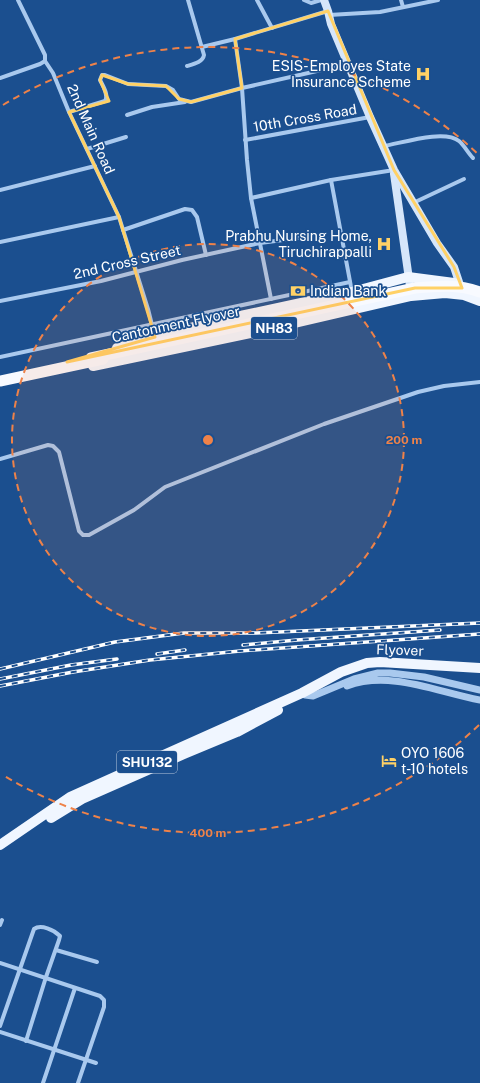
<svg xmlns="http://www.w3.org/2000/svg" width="480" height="1083" font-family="'Public Sans',sans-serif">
<rect width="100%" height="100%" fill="#1b4f8f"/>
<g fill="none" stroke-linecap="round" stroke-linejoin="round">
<g stroke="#a9c9ee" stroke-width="4">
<path d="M18,0L45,55V61L53,73L69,112L119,217L148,309L155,337"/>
<path d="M257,0L272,28"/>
<path d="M304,0L311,3L321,0"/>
<path d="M401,0L403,7"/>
<path d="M329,15L380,12L438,0"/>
<path d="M202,47L235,39"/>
<path d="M187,66C194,64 203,62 204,55L188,0"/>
<path d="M0,78L40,64L45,61"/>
<path d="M69,112L105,101C109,95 103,86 100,80L102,75H105L128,84L166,86L173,90L179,99L191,102L242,88L348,64"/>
<path d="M127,115L152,107L185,102"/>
<path d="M245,140L370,117"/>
<path d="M384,146C402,143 444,129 459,141C464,145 468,153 473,158"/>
<path d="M87,149L126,137"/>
<path d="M331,180L352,292"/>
<path d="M0,190L95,166"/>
<path d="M251,198L331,180L394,170"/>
<path d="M413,203L464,179"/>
<path d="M123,230L185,209L192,210L197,217L206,255"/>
<path d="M0,242L119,217"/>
<path d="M271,299L251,198L247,160L242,88L235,39L328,11"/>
<path d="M0,301L101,281L182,260L260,243L314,236"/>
<path d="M0,357L350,282"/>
<path d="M0,459L48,445L53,446L59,452L79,531L83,535H89L134,510L165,487L324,424L418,392L444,386L480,382"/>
<path d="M0,925L2,920"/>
<path d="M56,950L97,962"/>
<path d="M0,963L100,996L104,1000V1007L78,1083"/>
<path d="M0,1026L34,929C41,924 54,930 60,936L59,940L46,977L26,1041"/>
<path d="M0,1032L96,1063"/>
<path d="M43,1083L75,988"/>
</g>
<g stroke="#a9c9ee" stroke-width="7">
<path d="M347,686C390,670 437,692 480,700"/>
<path d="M302,693L305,695L313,696L354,679L378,673H390L424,677L480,690"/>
</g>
<g stroke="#d6e6fa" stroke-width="8">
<path d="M324,0L328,11L331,24L370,117L394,170L437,243L454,267L462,291"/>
<path d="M394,174L411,293"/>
</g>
<g stroke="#f0f6ff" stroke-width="10">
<path d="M117,348L212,322L352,292L408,277L454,283"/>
<path d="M93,366L256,332L411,296L445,293L464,295L480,301"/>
<path d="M51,818L82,799L184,754L237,732L278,710"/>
<path d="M0,845L70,797L302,693L341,672L367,663L380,662L480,668"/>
</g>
<path stroke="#f8faff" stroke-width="11" d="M0,381L103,359"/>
<g stroke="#fff" stroke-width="3.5">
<g id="rail">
<path d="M243,645L297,640L440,630"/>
<path d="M157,654L185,650"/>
<path d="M0,669L115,642L184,633H256L480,623"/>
<path d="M0,679L71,665L117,659"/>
<path d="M0,686L73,672L150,660L240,651L480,634"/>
</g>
</g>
<use href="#rail" stroke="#1b4f8f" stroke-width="2" stroke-dasharray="6" stroke-linecap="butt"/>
<path stroke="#f8faff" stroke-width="11" d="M91,358L415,288C437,286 459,284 480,292"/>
</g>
<path fill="none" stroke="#ffd166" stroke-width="3" stroke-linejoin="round" d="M328,11L394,170L454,267L462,288H415L67,362L155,337L119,217L69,112L109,101L100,80L102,75L128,84L166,86L179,99L191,102L242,88L235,39Z"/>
<circle cx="208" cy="440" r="196" fill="#ee8249" fill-opacity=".12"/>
<g fill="none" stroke="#ee8249" stroke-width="2" stroke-dasharray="7 5">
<circle cx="208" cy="440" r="196"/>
<path d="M479 725A393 393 0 0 1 3 775M3 105A393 393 0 0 1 479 155"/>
</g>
<defs>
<g id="hospital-bare" transform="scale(1.2)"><path d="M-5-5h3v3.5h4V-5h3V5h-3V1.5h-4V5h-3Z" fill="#ffd166" stroke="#1b4f8f" stroke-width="2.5" paint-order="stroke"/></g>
<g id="bank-bare" transform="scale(1.2)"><path d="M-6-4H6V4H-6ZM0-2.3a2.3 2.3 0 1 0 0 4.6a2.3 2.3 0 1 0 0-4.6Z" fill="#ffd166" stroke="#1b4f8f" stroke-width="2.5" paint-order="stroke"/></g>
<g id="hotel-bare" transform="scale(1.2)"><path d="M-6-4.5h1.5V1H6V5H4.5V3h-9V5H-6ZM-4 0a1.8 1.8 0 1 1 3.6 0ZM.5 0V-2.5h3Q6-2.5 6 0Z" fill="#ffd166" stroke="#1b4f8f" stroke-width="2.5" paint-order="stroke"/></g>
</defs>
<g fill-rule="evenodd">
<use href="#hospital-bare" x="423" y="74"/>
<use href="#hospital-bare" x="384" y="244"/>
<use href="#bank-bare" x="298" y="291"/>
<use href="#hotel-bare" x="389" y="761"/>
</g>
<g text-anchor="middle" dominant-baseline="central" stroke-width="3.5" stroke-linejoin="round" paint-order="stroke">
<g fill="#1b4f8f" stroke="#bbcadd" stroke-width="1">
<rect x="251" y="317" width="46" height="22" rx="3"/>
<rect x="117" y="751" width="60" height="22" rx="3"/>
</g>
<g font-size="13" font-weight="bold" fill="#fff">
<text x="274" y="328">NH83</text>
<text x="147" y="762">SHU132</text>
</g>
<g font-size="14" fill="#fff" stroke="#1b4f8f" text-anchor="end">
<text x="411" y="66">ESIS- Employes State<tspan x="411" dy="16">Insurance Scheme</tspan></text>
<text x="372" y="236">Prabhu Nursing Home,<tspan x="372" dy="16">Tiruchirappalli</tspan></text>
<text x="310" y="291" text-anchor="start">Indian Bank</text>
<text x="401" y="753" text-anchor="start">OYO 1606<tspan x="401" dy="16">t-10 hotels</tspan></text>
</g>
<g font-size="14" fill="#fff" stroke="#1b4f8f">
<text transform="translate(305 118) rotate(-10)">10th Cross Road</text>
<text transform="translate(91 129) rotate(66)">2nd Main Road</text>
<text transform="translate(127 262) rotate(-13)">2nd Cross Street</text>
<text transform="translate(176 324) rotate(-12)">Cantonment Flyover</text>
<text transform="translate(400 650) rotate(2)">Flyover</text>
</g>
</g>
<circle cx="208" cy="440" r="6" fill="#ee8249" stroke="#1b4f8f" stroke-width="2"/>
<g font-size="12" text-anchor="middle" font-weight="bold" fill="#ee8249" stroke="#1b4f8f" stroke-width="3.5" stroke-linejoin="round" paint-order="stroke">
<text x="404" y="444">200 m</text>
<text x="208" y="837">400 m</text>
</g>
</svg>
